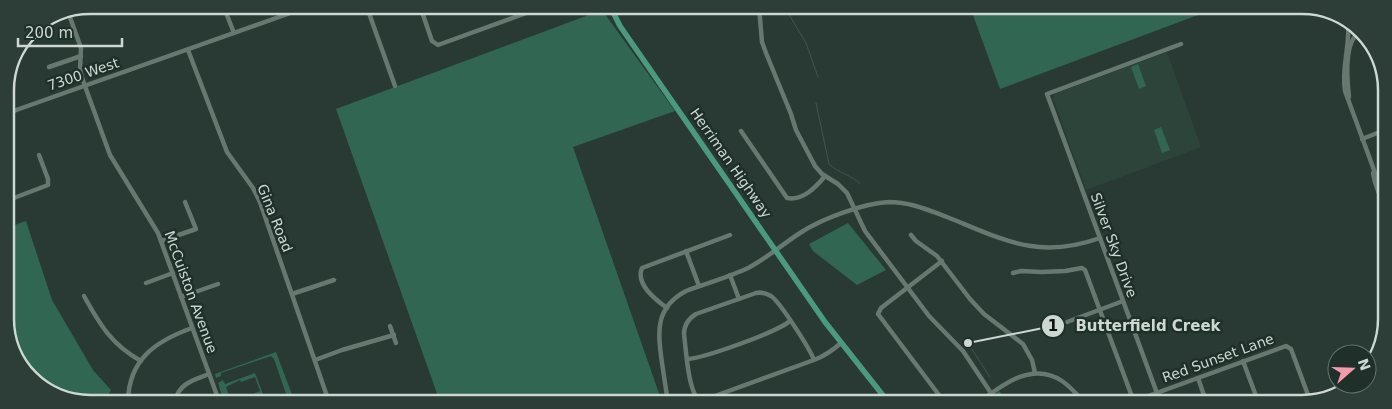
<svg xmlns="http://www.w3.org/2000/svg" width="1392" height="409" font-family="'DejaVu Sans',sans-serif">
<rect width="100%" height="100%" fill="#293933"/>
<path fill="#2c443a" d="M1167,52L1201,147L1086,190L1053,98L1054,95L1057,93Z"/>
<g fill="#316653" fill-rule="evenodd">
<path d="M970,7L1196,8L1198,15L1000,89Z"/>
<path d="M602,10L675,111L573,147L662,402H440L336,109Z"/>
<path d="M1138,64L1146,86L1139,89L1131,67Z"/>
<path d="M1161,127L1170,150L1162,153L1154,130Z"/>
<path d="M26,221L52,300L93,370L111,390L105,401H68L30,379L7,336L6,228Z"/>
<path d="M848,223L886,270L857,285L813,251L809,244Z"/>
<path d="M276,352L293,397L276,402L284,399L283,395L286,394L274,359L271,356L221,373V376L216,378L215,374Z"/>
<path d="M255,373L263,394L242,402H224L218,383L223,380L225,384ZM255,377L260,391L239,400L231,401L226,387L240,380L241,382Z"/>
<path d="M999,391L1009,403H982Z"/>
</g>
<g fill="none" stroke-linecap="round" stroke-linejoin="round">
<g stroke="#3e574e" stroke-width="1">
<path d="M786,7L790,16L806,43L818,77"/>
<path d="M816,103L829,164C838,173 852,175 860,184"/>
<path d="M968,343L990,377"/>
<path d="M1011,398L1017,403"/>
</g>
<g stroke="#667870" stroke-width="4.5">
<path d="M223,5L234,33"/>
<path d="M368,6L370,16L395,86"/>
<path d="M420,6L432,41L438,45L529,12L533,6"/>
<path d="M734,6L742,9H760"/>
<path d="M759,7L762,42L766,53L791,114L796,130L815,166L822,174L838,184L847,193L865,231L929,316L963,351L991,393"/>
<path d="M67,9L81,48L80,69L82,78L110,155L158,233L219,401"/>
<path d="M1348,25C1350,47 1341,68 1345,91L1385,200"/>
<path d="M188,50L227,152L253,188L260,202L329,402"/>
<path d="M49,67L81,56"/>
<path d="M1349,97C1347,80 1344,43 1359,32"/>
<path d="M5,114L310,6"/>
<path d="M741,131L787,198C803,201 816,187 825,176"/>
<path d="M1362,139L1385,130"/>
<path d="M1383,144L1385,148"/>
<path d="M1373,173L1375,182L1385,211"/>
<path d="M6,201L48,185V179L39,155"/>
<path d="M911,235L916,241L937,256L970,299L984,314L1023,344L1032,360L1035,373"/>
<path d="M161,241L196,229L185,202"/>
<path d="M686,251L699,286"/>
<path d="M942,261L881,308L878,314L945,403"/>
<path d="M1013,273L1021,271L1042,272L1065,271L1082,268L1085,270L1131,394L1134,398L1140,399L1286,346L1291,349L1311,403"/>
<path d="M730,275L739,299"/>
<path d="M146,283L173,273"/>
<path d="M292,294L334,280"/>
<path d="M84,296C100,325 112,345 141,361"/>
<path d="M181,297L218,284"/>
<path d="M667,308C656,300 635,284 642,268L730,235"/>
<path d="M1067,322L1123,301"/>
<path d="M390,326L396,343"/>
<path d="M687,359C705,358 777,332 790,321"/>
<path d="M315,360L342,350L394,335"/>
<path d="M814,360C810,349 780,302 771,296C766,293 761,292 756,293L696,314C688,319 684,325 684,334C686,348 688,396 701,401L704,400L814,360C825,356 833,350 841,343"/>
<path d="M1243,361L1259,404"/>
<path d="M1198,378L1207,404"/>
<path d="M128,401C129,359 156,341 192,328"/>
<path d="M175,401C179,383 194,380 209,374"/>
<path d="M668,402C666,390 664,376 662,363C658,333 654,308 686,291C707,283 730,277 750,267C768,257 783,244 800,233C821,219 864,203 889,202C910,202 928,210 947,217C1004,240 1038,260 1100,238"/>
<path d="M978,403C1002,385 1032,361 1062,381C1071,387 1078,396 1085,403"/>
<path d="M1161,404L1047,94L1181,44"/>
</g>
<path stroke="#4b9a80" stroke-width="5.5" d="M610,6L620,26L825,322L889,403"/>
</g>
<g text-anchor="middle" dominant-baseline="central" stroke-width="5" stroke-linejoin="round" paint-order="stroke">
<g font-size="14" fill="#ced8d3" stroke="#1f2f29">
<text transform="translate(83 74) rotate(-19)">7300 West</text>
<text transform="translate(731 163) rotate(55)">Herriman Highway</text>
<text transform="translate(275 218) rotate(68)">Gina Road</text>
<text transform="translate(1114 245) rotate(70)">Silver Sky Drive</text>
<text transform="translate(191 292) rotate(70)">McCuiston Avenue</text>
<text transform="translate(1218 358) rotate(-20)">Red Sunset Lane</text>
</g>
</g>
<path d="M0 0H1392V409H0ZM90 14H1302A76 76 0 0 1 1378 90V319A76 76 0 0 1 1302 395H90A76 76 0 0 1 14 319V90A76 76 0 0 1 90 14Z" fill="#2d3d37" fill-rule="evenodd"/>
<path fill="none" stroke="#ced8d3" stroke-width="2.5" d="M90 14H1302A76 76 0 0 1 1378 90V319A76 76 0 0 1 1302 395H90A76 76 0 0 1 14 319V90A76 76 0 0 1 90 14Z"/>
<path fill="none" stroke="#ced8d3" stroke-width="2" d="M968 343L1053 326"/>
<g fill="#ced8d3" stroke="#1f2f29" stroke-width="2">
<circle cx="968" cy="343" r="5"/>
<circle cx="1053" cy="326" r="12"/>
</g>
<g font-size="15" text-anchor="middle" font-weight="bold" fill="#111">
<text x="1053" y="331">1</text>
</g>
<g font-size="15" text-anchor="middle" font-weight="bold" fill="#ced8d3" stroke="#1f2f29" stroke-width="5" stroke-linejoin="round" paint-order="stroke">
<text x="1148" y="331">Butterfield Creek</text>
</g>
<g transform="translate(1352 369) rotate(70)"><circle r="24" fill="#1f2f29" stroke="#65736d"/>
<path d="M0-4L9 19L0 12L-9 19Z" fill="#f39aab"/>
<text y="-8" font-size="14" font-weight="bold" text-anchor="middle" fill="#ced8d3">N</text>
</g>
<path d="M18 38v8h104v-8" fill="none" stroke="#ced8d3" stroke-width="2.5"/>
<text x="25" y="38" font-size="15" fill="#ced8d3" stroke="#1f2f29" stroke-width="4" paint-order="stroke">200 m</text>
</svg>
